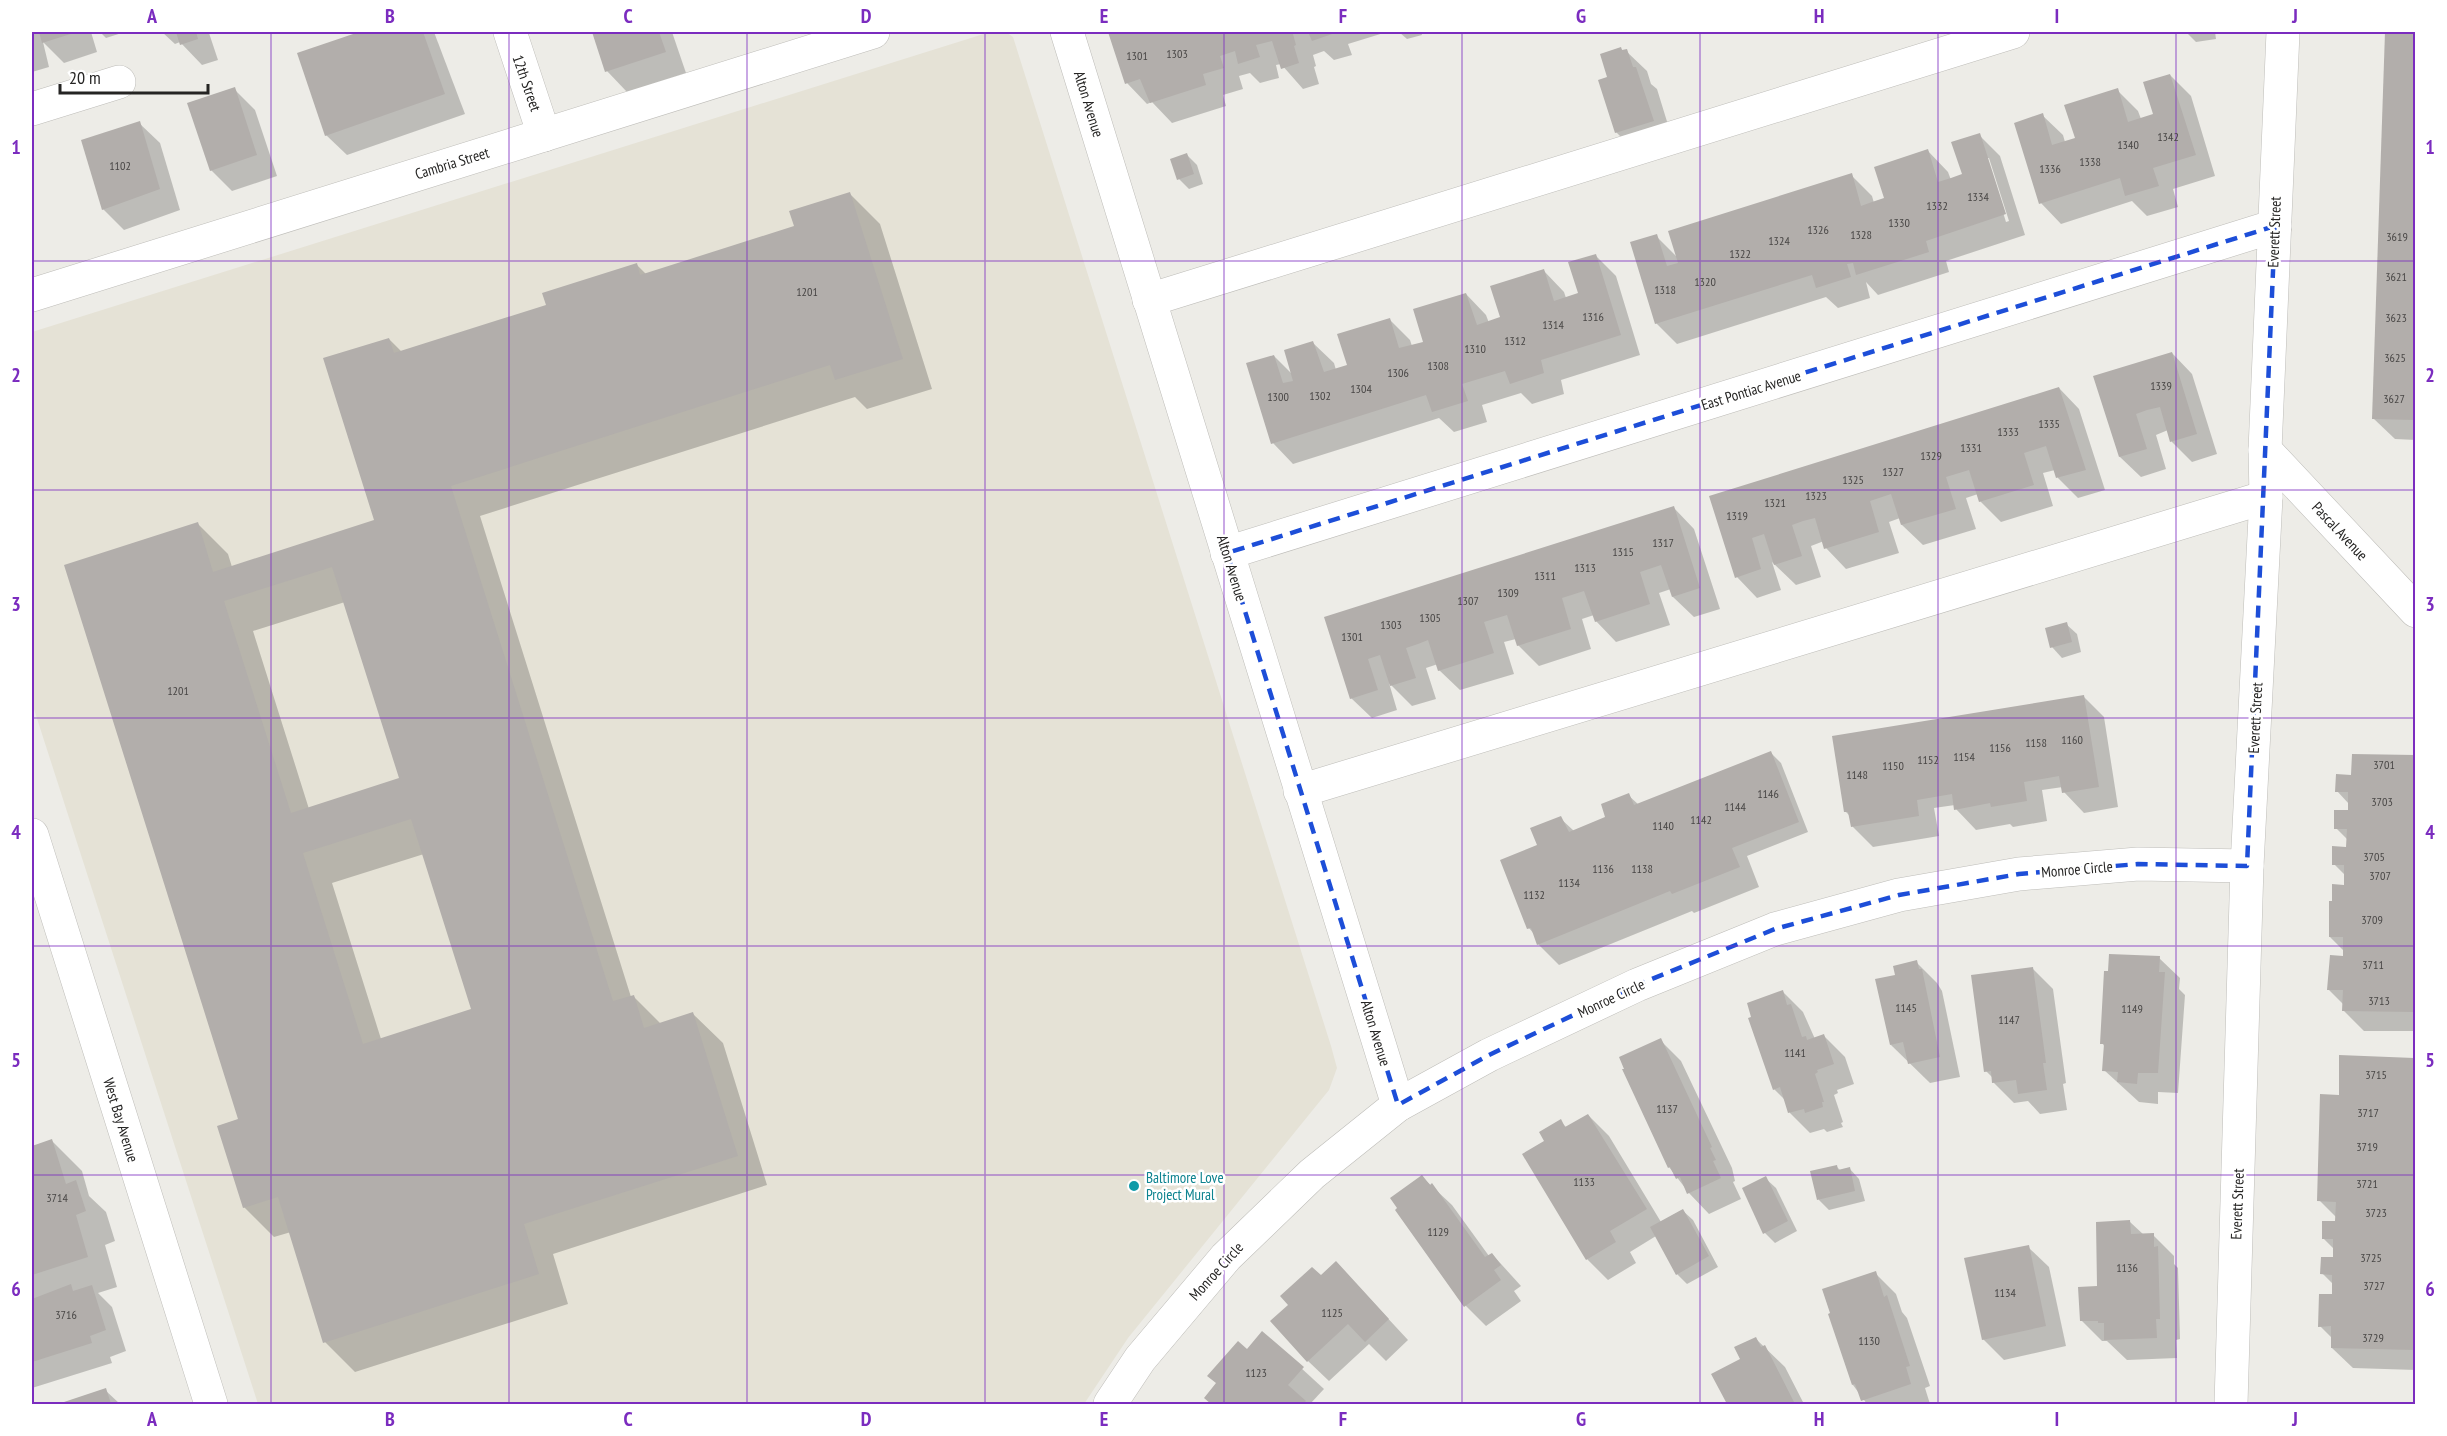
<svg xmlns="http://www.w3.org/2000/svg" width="2447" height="1436" font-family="'PT Sans Narrow',sans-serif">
<rect width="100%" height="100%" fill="#edece7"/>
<path fill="#e5e2d6" d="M990,32H1006L1013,37L1331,1046L1337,1068L1329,1090L1128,1338L1084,1404H258L32,703V332Z"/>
<g fill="#0003" fill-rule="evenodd">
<path d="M32,32H91L97,52L64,63L43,42L49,67L32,72Z"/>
<path d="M100,32H125L106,38Z"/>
<path d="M162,32H213L209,33L218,60L202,65L180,42L175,44Z"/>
<path d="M364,32H434L465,114L347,155L326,135L298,54Z"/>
<path d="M593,32H672L686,73L627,92L607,71Z"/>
<path d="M1110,32H1387L1348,44L1352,55L1334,60L1324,51L1313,55L1316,66L1314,67L1319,84L1303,89L1281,64L1276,65L1279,78L1260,83L1250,73L1239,76L1243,89L1223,95L1226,106L1172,123L1152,102L1147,104L1127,83Z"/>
<path d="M1399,32H1421L1422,35L1407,39Z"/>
<path d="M2186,32H2215L2216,39L2196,42Z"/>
<path d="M2387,32H2416V440L2395,439L2374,419Z"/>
<path d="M1621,49L1624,52L1626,51L1647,71L1651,84L1657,89L1673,141L1637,153L1616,132L1609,78Z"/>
<path d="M2170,75L2191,96L2215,176L2173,189L2178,207L2147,216L2132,201L2061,224L2041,203L2042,115L2063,135L2065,142L2077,139L2117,90L2138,111L2141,119L2155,115Z"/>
<path d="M234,89L255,110L277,176L232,191L211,170Z"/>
<path d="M139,123L160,143L180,210L124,230L103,209Z"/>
<path d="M1979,135L2000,156L2025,235L1946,261L1949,272L1878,295L1866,282L1870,298L1838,308L1826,297L1677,344L1656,323V236L1677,257L1851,175L1872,196L1874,203L1886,199L1928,151L1948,172L1951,180L1964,175ZM1986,158H1989L2009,221L2006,222Z"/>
<path d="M1187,155L1197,165L1203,184L1189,189L1179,179Z"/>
<path d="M850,194L880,224L932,389L867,409L855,397L480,516L631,997L633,996L661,1024L692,1013L723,1043L767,1185L553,1254L568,1304L355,1372L325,1342L291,1232L274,1237L244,1207L240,1120L198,524L228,554L232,567L376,521L389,339L402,352L547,306L637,265L646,274L796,227ZM345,602L401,779L309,809L253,631ZM424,854L473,1010L381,1039L332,883Z"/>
<path d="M1595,255L1616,276L1640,355L1561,380L1564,394L1532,404L1521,393L1482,405L1487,422L1454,432L1439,418L1293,464L1273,443L1274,356L1294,376L1313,343L1334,363L1336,370L1349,366L1389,319L1410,340L1412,346L1425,343L1466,294L1486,315L1489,323L1502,318L1544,271L1564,292L1566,298L1580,294Z"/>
<path d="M2172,353L2192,374L2217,454L2192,462L2172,442L2168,430L2156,435L2166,469L2141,477L2120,457L2095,377Z"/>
<path d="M2059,388L2079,409L2105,490L2078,498L2058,478L2055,470L2043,473L2053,506L2001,522L1980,501L1978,494L1966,498L1976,529L1923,545L1902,525L1900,518L1889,522L1899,553L1846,569L1826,548L1824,541L1811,546L1821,577L1796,585L1772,562L1781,590L1757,598L1737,577L1711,497Z"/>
<path d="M1674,508L1694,529L1720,609L1694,617L1673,597L1671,589L1659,593L1670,625L1616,642L1596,621L1594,615L1582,619L1591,649L1539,666L1518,645L1516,639L1504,642L1514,674L1460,690L1439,670L1438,664L1426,668L1436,699L1412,706L1389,683L1397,710L1372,718L1351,698L1326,618Z"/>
<path d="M2066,624L2077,634L2081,652L2062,658L2052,647Z"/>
<path d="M2084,697L2104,717L2118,807L2084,813L2064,792L2063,787L2042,790L2047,821L2013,827L2010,824L1976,830L1956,809L1955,805L1934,808L1939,836L1873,847L1853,827L1851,817L1845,811Z"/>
<path d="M1771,753L1781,763L1808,832L1747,856L1759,887L1694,913L1692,911L1559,965L1538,944L1534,934L1529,928L1539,846L1560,818L1574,831L1607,818L1628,795L1639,805Z"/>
<path d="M2354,755L2416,756V1031H2364L2343,1010L2344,1005L2328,989L2344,957V951L2330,937L2333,902L2346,886V876L2334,864L2348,848V840L2336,828L2349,812V804L2337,791L2352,776Z"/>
<path d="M2159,958L2180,978L2179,989L2185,995L2178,1093L2158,1092V1104L2139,1102L2104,1070L2105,1047L2102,1043L2110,973Z"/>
<path d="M1916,962L1937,983L1942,991L1960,1077L1930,1083L1891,1045Z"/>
<path d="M2032,968L2053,989L2066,1083L2063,1084L2067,1110L2040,1114L2028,1101L2014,1103L1993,1082V1078L1986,1071Z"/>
<path d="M1783,992L1803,1012L1815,1039L1824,1036L1845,1057L1854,1084L1837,1090L1838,1093L1834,1095L1843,1122L1841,1123L1843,1127L1827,1132L1824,1129L1810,1133L1790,1113L1786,1101L1774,1089Z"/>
<path d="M1660,1040L1681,1061L1732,1168L1735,1181L1733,1182L1741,1199L1709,1214L1689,1193L1669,1167Z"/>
<path d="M2413,1059L2416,1061V1370L2353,1368L2332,1348L2333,1339L2320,1326L2334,1295V1285L2322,1273L2335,1259V1250L2323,1238L2337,1223V1218L2319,1200L2341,1096Z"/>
<path d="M1588,1115L1609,1136L1661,1222L1682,1210L1693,1220L1718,1267L1687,1284L1677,1274L1656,1236L1630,1252L1636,1263L1608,1280L1587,1259L1546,1141L1560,1121L1567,1128Z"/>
<path d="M52,1141L82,1171L89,1196L106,1212L115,1241L105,1245L117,1287L98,1293L112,1307L126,1351L110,1357L112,1363L32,1388V1147Z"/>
<path d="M1836,1166L1841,1171L1849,1168L1859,1179L1865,1201L1829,1210L1819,1200L1812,1172Z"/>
<path d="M1422,1177L1452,1205L1489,1256L1492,1254L1521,1286L1514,1291L1521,1301L1486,1326L1466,1306Z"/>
<path d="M1765,1178L1776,1188L1797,1231L1775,1243L1765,1233Z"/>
<path d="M2130,1222L2144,1235H2153L2174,1256V1264L2178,1268L2180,1339L2176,1340L2177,1358L2127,1360L2107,1341H2102L2081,1320Z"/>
<path d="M2028,1247L2049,1267L2066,1346L2004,1360L1983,1339Z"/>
<path d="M1875,1273L1896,1294L1902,1312L1907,1318L1930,1386L1925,1388L1930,1404H1867L1853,1385Z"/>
<path d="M1321,1277L1356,1284L1408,1340L1386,1361L1369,1344L1329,1381L1308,1361Z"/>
<path d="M1263,1333L1324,1389L1310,1404H1212L1206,1398Z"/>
<path d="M1755,1338L1785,1367L1804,1404H1728L1713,1374L1742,1360Z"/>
<path d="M105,1390L120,1404H63Z"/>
</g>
<g fill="#b2aeab" fill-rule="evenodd">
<path d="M39,32H77L42,43Z"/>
<path d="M176,32H196L198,39L180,45Z"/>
<path d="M359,32H423L445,94L325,136L297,53Z"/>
<path d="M592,32H659L666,52L605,72Z"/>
<path d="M1108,32H1300L1293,34L1296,45L1294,46L1299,63L1281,69L1272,41L1256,45L1260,57L1238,64L1235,51L1220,56L1224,68L1203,74L1206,85L1150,103L1140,79L1125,84Z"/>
<path d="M1308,32H1331L1332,34L1312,41Z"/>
<path d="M2385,32H2415V420L2372,419Z"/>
<path d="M1621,47L1622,50L1627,49L1633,67H1636L1654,121L1615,133L1598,80L1607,77L1600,54Z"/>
<path d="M2170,74L2196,155L2153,168L2159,186L2125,196L2120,178L2039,204L2014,123L2043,113L2052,145L2075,138L2064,105L2118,88L2128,122L2153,114L2143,82Z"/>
<path d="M235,87L257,155L210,171L187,103Z"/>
<path d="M140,121L160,189L102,210L81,140Z"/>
<path d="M1980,133L2006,214L1926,241L1929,252L1891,264L1856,275L1853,263L1847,264L1851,277L1816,288L1812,275L1655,324L1630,242L1657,234L1667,266L1678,263L1668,231L1852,173L1861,206L1872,202L1884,198L1874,167L1928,149L1938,182L1951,178L1962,174L1951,142Z"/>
<path d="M1187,153L1194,174L1177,180L1170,159Z"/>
<path d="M850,192L903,359L835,380L830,365L451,486L613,1001L634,995L644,1028L693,1012L738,1156L524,1224L539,1274L323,1343L278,1197L243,1208L217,1126L238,1119L64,565L198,522L213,572L374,520L323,358L389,338L394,353L546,305L542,293L637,263L640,275L794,226L789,211ZM332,567L399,778L291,813L224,601ZM411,819L471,1009L363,1044L303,853Z"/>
<path d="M1596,254L1621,335L1541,360L1544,373L1510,384L1505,371L1462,384L1468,401L1432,412L1426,395L1271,444L1246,363L1274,355L1283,383L1293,381L1284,350L1313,341L1324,372L1347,365L1337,334L1390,318L1399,348L1423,342L1413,309L1466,293L1477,325L1500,317L1490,286L1544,269L1554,301L1578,293L1568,262Z"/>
<path d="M2172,352L2197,434L2170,442L2160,407L2147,410L2136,414L2147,449L2119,457L2093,376Z"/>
<path d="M2059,387L2086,470L2056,478L2046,446L2024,453L2034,485L1979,502L1969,470L1946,477L1956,509L1901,525L1891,494L1870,501L1879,532L1824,549L1815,518L1803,521L1792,525L1802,556L1774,565L1764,534L1752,538L1761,569L1735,578L1709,496Z"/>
<path d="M1674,506L1700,588L1672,597L1661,565L1640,572L1650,604L1595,622L1584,591L1562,598L1571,629L1517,646L1507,615L1484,622L1494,653L1438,671L1428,640L1418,644L1406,648L1416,678L1390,686L1380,655L1368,659L1378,690L1350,699L1324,617Z"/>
<path d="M2067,622L2072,642L2050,648L2045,628Z"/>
<path d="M2084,695L2099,787L2062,793L2059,776L2024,782L2027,801L1991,807L1990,803L1954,810L1952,794L1917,800L1919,816L1851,827L1848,812H1844L1832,736Z"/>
<path d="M1771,751L1799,822L1732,848L1740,867L1672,894L1670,891L1537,945L1531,928L1527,929L1500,860L1537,845L1530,828L1561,816L1569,832L1605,817L1601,804L1629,793L1634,805Z"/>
<path d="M2352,754L2415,755V1012L2342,1011L2343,990H2327L2330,955L2343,956V937H2329V901H2332V884L2344,885V865H2332V846L2346,847L2347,829H2334V810H2348V792H2335L2336,774L2351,775Z"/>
<path d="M2109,954L2160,956L2159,972H2165L2158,1073H2138L2137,1084L2117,1082L2118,1072L2102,1071L2104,1044H2100L2104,971H2108Z"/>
<path d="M1917,960L1919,969H1922L1940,1057L1908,1064L1903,1042L1890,1045L1875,979L1895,975L1893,966Z"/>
<path d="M2033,967L2046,1063H2043L2047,1090L2018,1094L2016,1080L1992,1083L1991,1071L1984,1072L1971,975Z"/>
<path d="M1783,990L1787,1005L1791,1004L1802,1037L1806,1036L1807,1040L1824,1034L1834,1064L1817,1070L1818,1072L1815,1074L1824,1102H1822L1823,1107L1805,1113L1804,1109L1788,1113L1780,1087L1773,1090L1748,1018L1751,1017L1747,1003Z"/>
<path d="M1661,1038L1712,1147L1710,1148L1716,1160L1713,1161L1721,1178L1687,1194L1680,1177L1676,1179L1670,1167L1668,1168L1622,1069H1624L1619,1057Z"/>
<path d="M2339,1055L2414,1058L2415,1350L2331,1348V1326L2318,1327L2319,1294H2332V1275L2320,1274L2321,1257H2333V1239H2322V1221H2335L2336,1202L2317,1201L2320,1094L2339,1095Z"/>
<path d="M1588,1114L1647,1209L1610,1231L1616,1242L1586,1260L1522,1154L1544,1141L1539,1132L1561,1119L1565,1127Z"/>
<path d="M52,1139L66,1184L76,1180L86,1211L76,1215L88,1257L32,1275V1146Z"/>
<path d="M1837,1165L1838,1170L1850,1167L1855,1191L1817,1200L1810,1171Z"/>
<path d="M1422,1175L1430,1185L1432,1183L1485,1257L1492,1253L1501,1265L1494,1270L1501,1280L1464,1307L1395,1210L1397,1208L1390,1198Z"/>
<path d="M1766,1176L1788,1221L1763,1234L1742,1188Z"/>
<path d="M1683,1209L1709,1256L1676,1275L1650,1227Z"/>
<path d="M2130,1220L2131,1234L2154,1233V1247L2158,1246L2160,1319H2156L2157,1338L2104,1340V1323H2098V1321H2080L2078,1287L2097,1286L2096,1222Z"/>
<path d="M2029,1245L2046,1326L1982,1340L1964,1258Z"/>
<path d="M1336,1261L1389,1319L1365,1342L1348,1324L1307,1362L1270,1321L1288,1305L1280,1296L1312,1267L1321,1275Z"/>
<path d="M1876,1271L1884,1297L1887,1295L1910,1366L1906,1367L1911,1384L1861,1401L1855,1384L1852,1385L1828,1314L1830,1313L1822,1289Z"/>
<path d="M71,1284L73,1291L92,1285L106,1330L90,1336L92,1343L32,1362V1299Z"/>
<path d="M1262,1331L1304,1367L1288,1385L1306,1401L1303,1404H1211L1204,1398L1216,1383L1207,1376L1238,1341L1247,1349Z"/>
<path d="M1756,1337L1761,1347L1765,1345L1795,1404H1727L1711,1374L1740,1359L1734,1347Z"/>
<path d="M106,1388L111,1404H58Z"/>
</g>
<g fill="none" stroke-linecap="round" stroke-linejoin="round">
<g stroke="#bebdb9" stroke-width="34">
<g id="minor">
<path d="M510,32L544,135"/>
<path d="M1067,32L1398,1105"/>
<path d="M32,109L119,82"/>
<path d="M32,295L873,32"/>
<path d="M1149,300L2013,32"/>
<path d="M2265,450L2416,611"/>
<path d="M1227,553L2275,226"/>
<path d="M1300,791L2266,497"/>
<path d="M32,835L211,1404"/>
<path d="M1110,1404L1140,1359L1226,1257L1312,1174L1398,1105L1489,1055L1637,985L1775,929L1899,895L2019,874L2138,864L2247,866"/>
<path d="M2231,1404L2247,866L2266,497L2265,450L2283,32"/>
</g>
</g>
<use href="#minor" stroke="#fff" stroke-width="33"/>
</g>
<path fill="none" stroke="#1d4ed8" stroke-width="4.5" stroke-dasharray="12 8" stroke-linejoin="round" d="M2275,226L2247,866L2138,864L2019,874L1899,895L1775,929L1637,985L1489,1055L1398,1105L1227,553Z"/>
<path fill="none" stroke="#7b2cbf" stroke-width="1.5" stroke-opacity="0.55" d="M271,32V1404M509,32V1404M747,32V1404M985,32V1404M1224,32V1404M1462,32V1404M1700,32V1404M1938,32V1404M2176,32V1404M32,261H2416M32,490H2416M32,718H2416M32,946H2416M32,1175H2416"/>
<circle fill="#0f9aa8" stroke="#fff" stroke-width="2" cx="1134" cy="1186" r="6"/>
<g text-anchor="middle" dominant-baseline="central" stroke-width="5" stroke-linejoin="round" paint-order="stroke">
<g font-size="12" fill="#484645">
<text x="1177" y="53">1303</text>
<text x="1137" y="55">1301</text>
<text x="2168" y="136">1342</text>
<text x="2128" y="144">1340</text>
<text x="2090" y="161">1338</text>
<text x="120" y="165">1102</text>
<text x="2050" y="168">1336</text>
<text x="1978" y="196">1334</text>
<text x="1937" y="205">1332</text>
<text x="1899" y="222">1330</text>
<text x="1818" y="229">1326</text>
<text x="1861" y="234">1328</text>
<text x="2397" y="236">3619</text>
<text x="1779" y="240">1324</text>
<text x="1740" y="253">1322</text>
<text x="2396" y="276">3621</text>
<text x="1705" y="281">1320</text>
<text x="1665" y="289">1318</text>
<text x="807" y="291">1201</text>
<text x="1593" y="316">1316</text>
<text x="2396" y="317">3623</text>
<text x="1553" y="324">1314</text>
<text x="1515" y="340">1312</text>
<text x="1475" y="348">1310</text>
<text x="2395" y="357">3625</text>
<text x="1438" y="365">1308</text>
<text x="1398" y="372">1306</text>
<text x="2161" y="385">1339</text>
<text x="1361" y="388">1304</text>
<text x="1320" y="395">1302</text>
<text x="1278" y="396">1300</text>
<text x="2394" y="398">3627</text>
<text x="2049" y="423">1335</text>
<text x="2008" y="431">1333</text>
<text x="1971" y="447">1331</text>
<text x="1931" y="455">1329</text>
<text x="1893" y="471">1327</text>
<text x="1853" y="479">1325</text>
<text x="1816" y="495">1323</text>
<text x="1775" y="502">1321</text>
<text x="1737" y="515">1319</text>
<text x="1663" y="542">1317</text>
<text x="1623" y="551">1315</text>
<text x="1585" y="567">1313</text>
<text x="1545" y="575">1311</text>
<text x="1508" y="592">1309</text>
<text x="1468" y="600">1307</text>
<text x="1430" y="617">1305</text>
<text x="1391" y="624">1303</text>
<text x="1352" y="636">1301</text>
<text x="178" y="690">1201</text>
<text x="2072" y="739">1160</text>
<text x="2036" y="742">1158</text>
<text x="2000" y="747">1156</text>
<text x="1964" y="756">1154</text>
<text x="1928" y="759">1152</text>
<text x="2384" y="764">3701</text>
<text x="1893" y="765">1150</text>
<text x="1857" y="774">1148</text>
<text x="1768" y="793">1146</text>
<text x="2382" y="801">3703</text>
<text x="1735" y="806">1144</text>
<text x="1701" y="819">1142</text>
<text x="1663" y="825">1140</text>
<text x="2374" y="856">3705</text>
<text x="1603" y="868">1136</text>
<text x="1642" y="868">1138</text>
<text x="2380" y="875">3707</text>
<text x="1569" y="882">1134</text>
<text x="1534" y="894">1132</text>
<text x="2372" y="919">3709</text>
<text x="2373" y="964">3711</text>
<text x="2379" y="1000">3713</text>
<text x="1906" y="1007">1145</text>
<text x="2132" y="1008">1149</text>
<text x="2009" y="1019">1147</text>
<text x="1795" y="1052">1141</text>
<text x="2376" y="1074">3715</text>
<text x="1667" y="1108">1137</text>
<text x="2368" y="1112">3717</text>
<text x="2367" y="1146">3719</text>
<text x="1584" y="1181">1133</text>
<text x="2367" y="1183">3721</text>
<text x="57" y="1197">3714</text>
<text x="2376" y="1212">3723</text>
<text x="1438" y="1231">1129</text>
<text x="2371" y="1257">3725</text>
<text x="2127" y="1267">1136</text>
<text x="2374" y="1285">3727</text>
<text x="2005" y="1292">1134</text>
<text x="1332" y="1312">1125</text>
<text x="66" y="1314">3716</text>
<text x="2373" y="1337">3729</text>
<text x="1869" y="1340">1130</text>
<text x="1256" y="1372">1123</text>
</g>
<g font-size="15" fill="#252423" stroke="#fff">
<text transform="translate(527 83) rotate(71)">12th Street</text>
<text transform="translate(1089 104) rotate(73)">Alton Avenue</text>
<text transform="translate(452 163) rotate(-17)">Cambria Street</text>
<text transform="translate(2274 232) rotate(-88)">Everett Street</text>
<text transform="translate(1751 390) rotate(-17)">East Pontiac Avenue</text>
<text transform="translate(2340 531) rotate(47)">Pascal Avenue</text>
<text transform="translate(1232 568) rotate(73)">Alton Avenue</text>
<text transform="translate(2255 718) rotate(-87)">Everett Street</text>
<text transform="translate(2077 869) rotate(-5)">Monroe Circle</text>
<text transform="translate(1611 998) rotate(-25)">Monroe Circle</text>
<text transform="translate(1376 1033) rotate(73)">Alton Avenue</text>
<text transform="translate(121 1120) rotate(73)">West Bay Avenue</text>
<text transform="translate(2237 1204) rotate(-88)">Everett Street</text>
<text transform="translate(1216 1271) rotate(-48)">Monroe Circle</text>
</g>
<g font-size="15" fill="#0d838f" stroke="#fff" text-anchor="start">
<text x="1146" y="1177">Baltimore Love<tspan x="1146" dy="17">Project Mural</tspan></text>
</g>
</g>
<rect width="2447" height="1436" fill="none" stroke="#ffffff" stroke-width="66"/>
<path d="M60 84v9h148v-9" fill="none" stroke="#252423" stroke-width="3"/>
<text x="69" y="84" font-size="18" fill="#252423" stroke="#ffffff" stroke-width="4.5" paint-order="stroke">20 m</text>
<rect x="33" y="33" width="2381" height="1370" fill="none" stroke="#7b2cbf" stroke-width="2"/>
<g font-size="20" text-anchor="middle" font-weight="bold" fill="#7b2cbf">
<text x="152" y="23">A</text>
<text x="390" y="23">B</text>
<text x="628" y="23">C</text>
<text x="866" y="23">D</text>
<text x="1104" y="23">E</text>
<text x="1343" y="23">F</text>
<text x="1581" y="23">G</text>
<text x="1819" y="23">H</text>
<text x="2057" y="23">I</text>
<text x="2295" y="23">J</text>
<text x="16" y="154">1</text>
<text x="2430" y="154">1</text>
<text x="16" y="382">2</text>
<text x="2430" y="382">2</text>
<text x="16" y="611">3</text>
<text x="2430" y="611">3</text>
<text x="16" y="839">4</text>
<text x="2430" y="839">4</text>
<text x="16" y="1067">5</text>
<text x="2430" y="1067">5</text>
<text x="16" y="1296">6</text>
<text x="2430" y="1296">6</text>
<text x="152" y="1426">A</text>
<text x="390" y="1426">B</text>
<text x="628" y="1426">C</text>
<text x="866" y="1426">D</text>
<text x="1104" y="1426">E</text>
<text x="1343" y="1426">F</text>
<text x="1581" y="1426">G</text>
<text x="1819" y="1426">H</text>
<text x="2057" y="1426">I</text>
<text x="2295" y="1426">J</text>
</g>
</svg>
